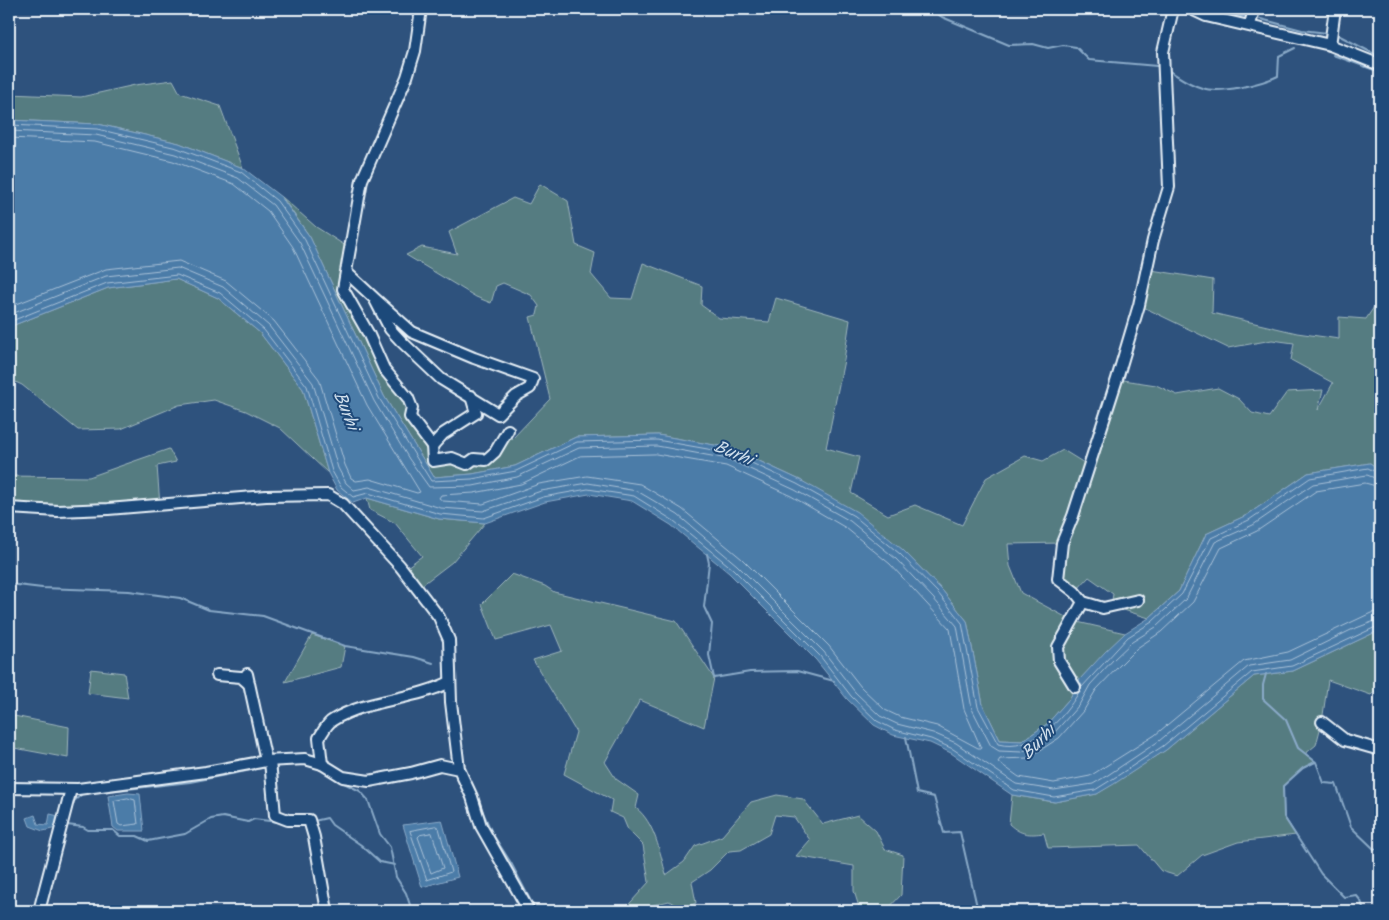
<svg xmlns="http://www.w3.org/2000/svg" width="1389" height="920" font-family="Kalam,sans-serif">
<rect width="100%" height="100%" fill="#2e527d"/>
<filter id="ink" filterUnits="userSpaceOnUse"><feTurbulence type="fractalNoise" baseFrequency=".02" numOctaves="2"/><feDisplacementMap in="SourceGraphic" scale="10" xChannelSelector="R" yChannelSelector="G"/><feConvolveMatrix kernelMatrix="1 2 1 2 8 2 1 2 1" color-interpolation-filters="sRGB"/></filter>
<g filter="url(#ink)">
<g fill="#557b81" stroke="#9eb6bc">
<path d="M173,80L180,93L220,106L243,168L179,143L98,124L9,120V94L81,97L135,85Z"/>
<path d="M540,184L568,201L576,245L595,253L591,274L611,298L632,299L643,263L702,286L701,305L719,318L769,322L776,298L850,320L844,360L826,448L859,457L851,493L888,515L915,505L962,525L986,478L1025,456L1043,461L1063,450L1089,466L1117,379L1156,385L1177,395L1218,388L1239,399L1252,413L1269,417L1287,392L1323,390L1318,410L1333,383L1291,360L1294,343L1272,340L1228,348L1139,305L1145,269L1213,280L1212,313L1297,333L1339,339V317L1366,319L1380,298V470L1370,463L1308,473L1247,515L1206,534L1179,591L1149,618L1111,606L1113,594L1089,577L1075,592L1058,579L1061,543L1008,544L1010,566L1021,593L1073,621L1125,633L1080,679L1070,698L1047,724L1022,741L1000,740L983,705L967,621L942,590L903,550L800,480L731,448L658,435L576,437L515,466L472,474L434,477L384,396L310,237L282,197L316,227L349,248L343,289L412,408L433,461L484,460L506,435L512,439L550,399L530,317L537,315L539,306L531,295L503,283L496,286L491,303L476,297L406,255L422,247L457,254L449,232L513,198L529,204Z"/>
<path d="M176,279L218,298L260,333L303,389L328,473L280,428L246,411L214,400L179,405L121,429L78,430L22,385L9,379V327L108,288Z"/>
<path d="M169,449L176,462L157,466L160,506L9,508V476L89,477Z"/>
<path d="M367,498L439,519L485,523L452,562L418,588L403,570L422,556L395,523L370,510Z"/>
<path d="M512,574L545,586L554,592L676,621L714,678L704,727L640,700L605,762L616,779L639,795L636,808C655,823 660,853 666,875L684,862L695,846L722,836L751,802L777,795L803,799L823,824L858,815L876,831L885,849L903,855L901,895L886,911H872L859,907L854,891V866L796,856L810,840L794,817L775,815L769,834L741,850L729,851L710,870L692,882L696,903L682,909L669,901L653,905L652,911H623L649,882L643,845L628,830L623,818L610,812L612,800L564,774L576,732L533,660L562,651L551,625L496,640L482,604Z"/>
<path d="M1380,630V686L1371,695L1328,680L1322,722L1316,745L1305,754L1316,762L1303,768L1283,786L1284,816L1296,835L1238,842L1202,855L1177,876L1161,871L1139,845L1048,848L1044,833C1029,835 1021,835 1009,824L1012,795L1054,802L1097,794L1166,750L1254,676L1293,671Z"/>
<path d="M312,635L345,646L341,667L285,682Z"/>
<path d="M91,669L124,673L128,698L88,693Z"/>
<path d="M9,715L69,727L68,758L9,747Z"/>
</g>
<g fill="#4b7ba8" stroke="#8aaac8">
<path d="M9,120L98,124L179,143L243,168L281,197L310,237L384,396L434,477L472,474L515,466L576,437L658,435L731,448L800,480L857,512L903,550L942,590L967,621L983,705L1000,740L1022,741L1047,724L1070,698L1080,679L1105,652L1125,633L1149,618L1179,591L1206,534L1247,515L1308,473L1370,463L1380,470V630L1293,671L1254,676L1166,750L1114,784L1097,794L1055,802L1012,795L951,753L930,743L893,735L874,725L847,699L816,660L729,573L671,525L632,501L589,494L545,502L485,523L439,519L367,498L353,503L337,490L328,473L303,389L260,333L218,298L176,279L108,288L9,327Z"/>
<path d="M128,793L140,794L144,831H118L113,827L108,796Z"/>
<path d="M50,814L59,816L57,828L43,831L30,826L27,818L35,815L38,824L48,825Z"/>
<path d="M442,820L458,877L422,887L403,825Z"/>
</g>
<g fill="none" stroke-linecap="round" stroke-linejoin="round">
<g stroke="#a9c2d8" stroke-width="1">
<path d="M9,125L97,129L177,148L241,172L277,201L305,240L379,398L431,481L472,479L516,471L577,442L657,440L730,453L797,484L854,516L900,554L938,593L962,623L978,707L998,744C1032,753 1063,720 1079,692"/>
<path d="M9,131L96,135L175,154L238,178L273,205L300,243L374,401L409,459L429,487L473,486L517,477L579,448L657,446L728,459L795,490L850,521L896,559L933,598L957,626L972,709L991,746L999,751L1022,752L1054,733L1079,705L1090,685L1113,660L1132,642L1156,627L1186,599L1215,542L1253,525L1313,484L1367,475L1380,480"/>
<path d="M9,138L95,142L173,161L234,184L268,211L293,247L367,405L420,492L417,493L370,479L356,481L351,478L345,465L319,379L274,321L226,281L179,261L106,269L9,307"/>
<path d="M9,315L106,276L178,268L223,287L269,326L313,383L338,468L346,483L354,490L369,487L441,508L483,511L541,491L588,483L637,491L678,515L737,565L824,652L855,692L880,716L897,724L933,733L956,743L1016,784L1054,790L1093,784L1108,775L1159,741L1249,666L1290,660L1351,630L1380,619"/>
<path d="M9,322L107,283L177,275L220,293L264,330L307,386L332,471L341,487L353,497L368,493L440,514L484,518L543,497L588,489L634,496L674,521L733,569L820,656L851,696L877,721L895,730L931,739L953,749L1014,790L1054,797L1095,790L1111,780L1163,746L1252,672L1292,666L1380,625"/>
<path d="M656,454L726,466L791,496L846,528L890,564L950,629L964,709L981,748H978L937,726L900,717L885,710L861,687L829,646L742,559L682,509L640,484L587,476L539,484L483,504L443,501L439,498L441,495L474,493L521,484L580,456Z"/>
<path d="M1380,487L1365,483L1316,491L1257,531L1221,548L1193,602L1161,632L1137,648L1119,666L1096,690L1084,710L1059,738L1028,758L1000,759L998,762L1019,777L1054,783L1090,776L1155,735L1244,661L1288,652L1371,613L1380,611"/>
<path d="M1081,688L1128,637L1152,622L1182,594L1211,538L1249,520L1310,478L1368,468L1380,474"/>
<path d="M128,798L135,800L138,824L121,826L118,824L114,801Z"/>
<path d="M436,826L439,828L451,872L427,880L410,831Z"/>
<path d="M432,833L443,868L431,873L418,837L420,835Z"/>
</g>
<g stroke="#8aaac8" stroke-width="2">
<path d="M930,9L942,17L1009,45L1033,44L1048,48L1063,45L1076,47L1089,60L1157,66"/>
<path d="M1203,9L1211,12L1248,17"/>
<path d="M1257,18L1302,30L1327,33"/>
<path d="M1338,35L1380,57"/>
<path d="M1333,55L1380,72"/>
<path d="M1168,70C1179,77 1190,85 1202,88C1220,94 1262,84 1278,76L1279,56L1295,48"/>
<path d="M707,554L709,563L704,607L712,624L709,655L714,678L750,672L797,671L834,681"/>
<path d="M9,584L42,588L129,591L180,598L209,610L263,616L345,646L414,657L433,663"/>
<path d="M1266,674L1263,685V699L1286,720L1298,748L1316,762L1324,783L1336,784L1351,827L1374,849H1380"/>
<path d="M455,675V663"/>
<path d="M906,737L917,793L934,797L944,833L960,832L978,911"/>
<path d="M1315,762L1303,768L1283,786L1284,817L1321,874L1344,897L1356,895L1361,901L1364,911"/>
<path d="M340,781L360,791L368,800L380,834L390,847L396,877L406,893L412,911"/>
<path d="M478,801L492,833L511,863L536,911"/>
<path d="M73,802L82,794L190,782L267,767"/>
<path d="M314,821L327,818L332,825L361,845L380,862L395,865"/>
<path d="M67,825L83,827L88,830H113L120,836H137L148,841L185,834L211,819L223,817L248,822L254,819L285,823"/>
<path d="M988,911L1072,905L1073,911"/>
</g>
<g stroke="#e8f1f8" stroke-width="14">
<g id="minor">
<path d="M421,9L415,51L407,77L362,180L343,289L368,333L384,369L408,398L412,408L410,417L432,446L443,434L476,413L471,396"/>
<path d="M1191,9L1206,16L1330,45L1380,65"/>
<path d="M1250,25L1254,9"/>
<path d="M1330,45L1335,9"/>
<path d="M347,273L374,298L390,329L402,342L441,379L498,414L516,396L530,388L533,379L474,358L412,332L374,298"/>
<path d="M432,446L433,461L452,458L467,464L474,459L486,460L495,452L508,430"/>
<path d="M9,508L58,511L108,509L266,496L328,495L343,504L400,566L439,617L449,640L451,702L459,769"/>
<path d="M1138,600L1103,608L1083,602L1075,592L1058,579L1062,543L1073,516L1117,379L1139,305L1153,240L1169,187L1163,52L1173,9"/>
<path d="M247,674L266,761"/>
<path d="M217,675L241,677L249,684"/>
<path d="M1075,687L1059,661L1058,647L1083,602"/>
<path d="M1322,722L1345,740L1380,750"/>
<path d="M270,761L275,815L288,820H309L314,837L327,911"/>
<path d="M322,764L319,738C323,732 327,723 333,720C367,699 414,700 450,682"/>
<path d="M9,788L78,789L206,772L266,761L305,759L322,764L343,777L369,781L411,773L440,765L459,769L472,797L481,826L529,911"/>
<path d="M39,911L71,789"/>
</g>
</g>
<use href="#minor" stroke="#1f4a7a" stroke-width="10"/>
</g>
</g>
<g text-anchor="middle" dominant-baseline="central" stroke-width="4" stroke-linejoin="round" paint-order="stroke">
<g font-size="18" font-style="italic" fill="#d0dfec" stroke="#1f4a7a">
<text transform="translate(345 411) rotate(68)">Burhi</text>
<text transform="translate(733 454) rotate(22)">Burhi</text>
<text transform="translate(1039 743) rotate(-46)">Burhi</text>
</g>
</g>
<rect width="1389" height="920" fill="none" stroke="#1f4a7a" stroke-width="30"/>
<rect x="15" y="15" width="1359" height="890" fill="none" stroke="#e8f1f8" stroke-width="2" filter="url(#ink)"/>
</svg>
